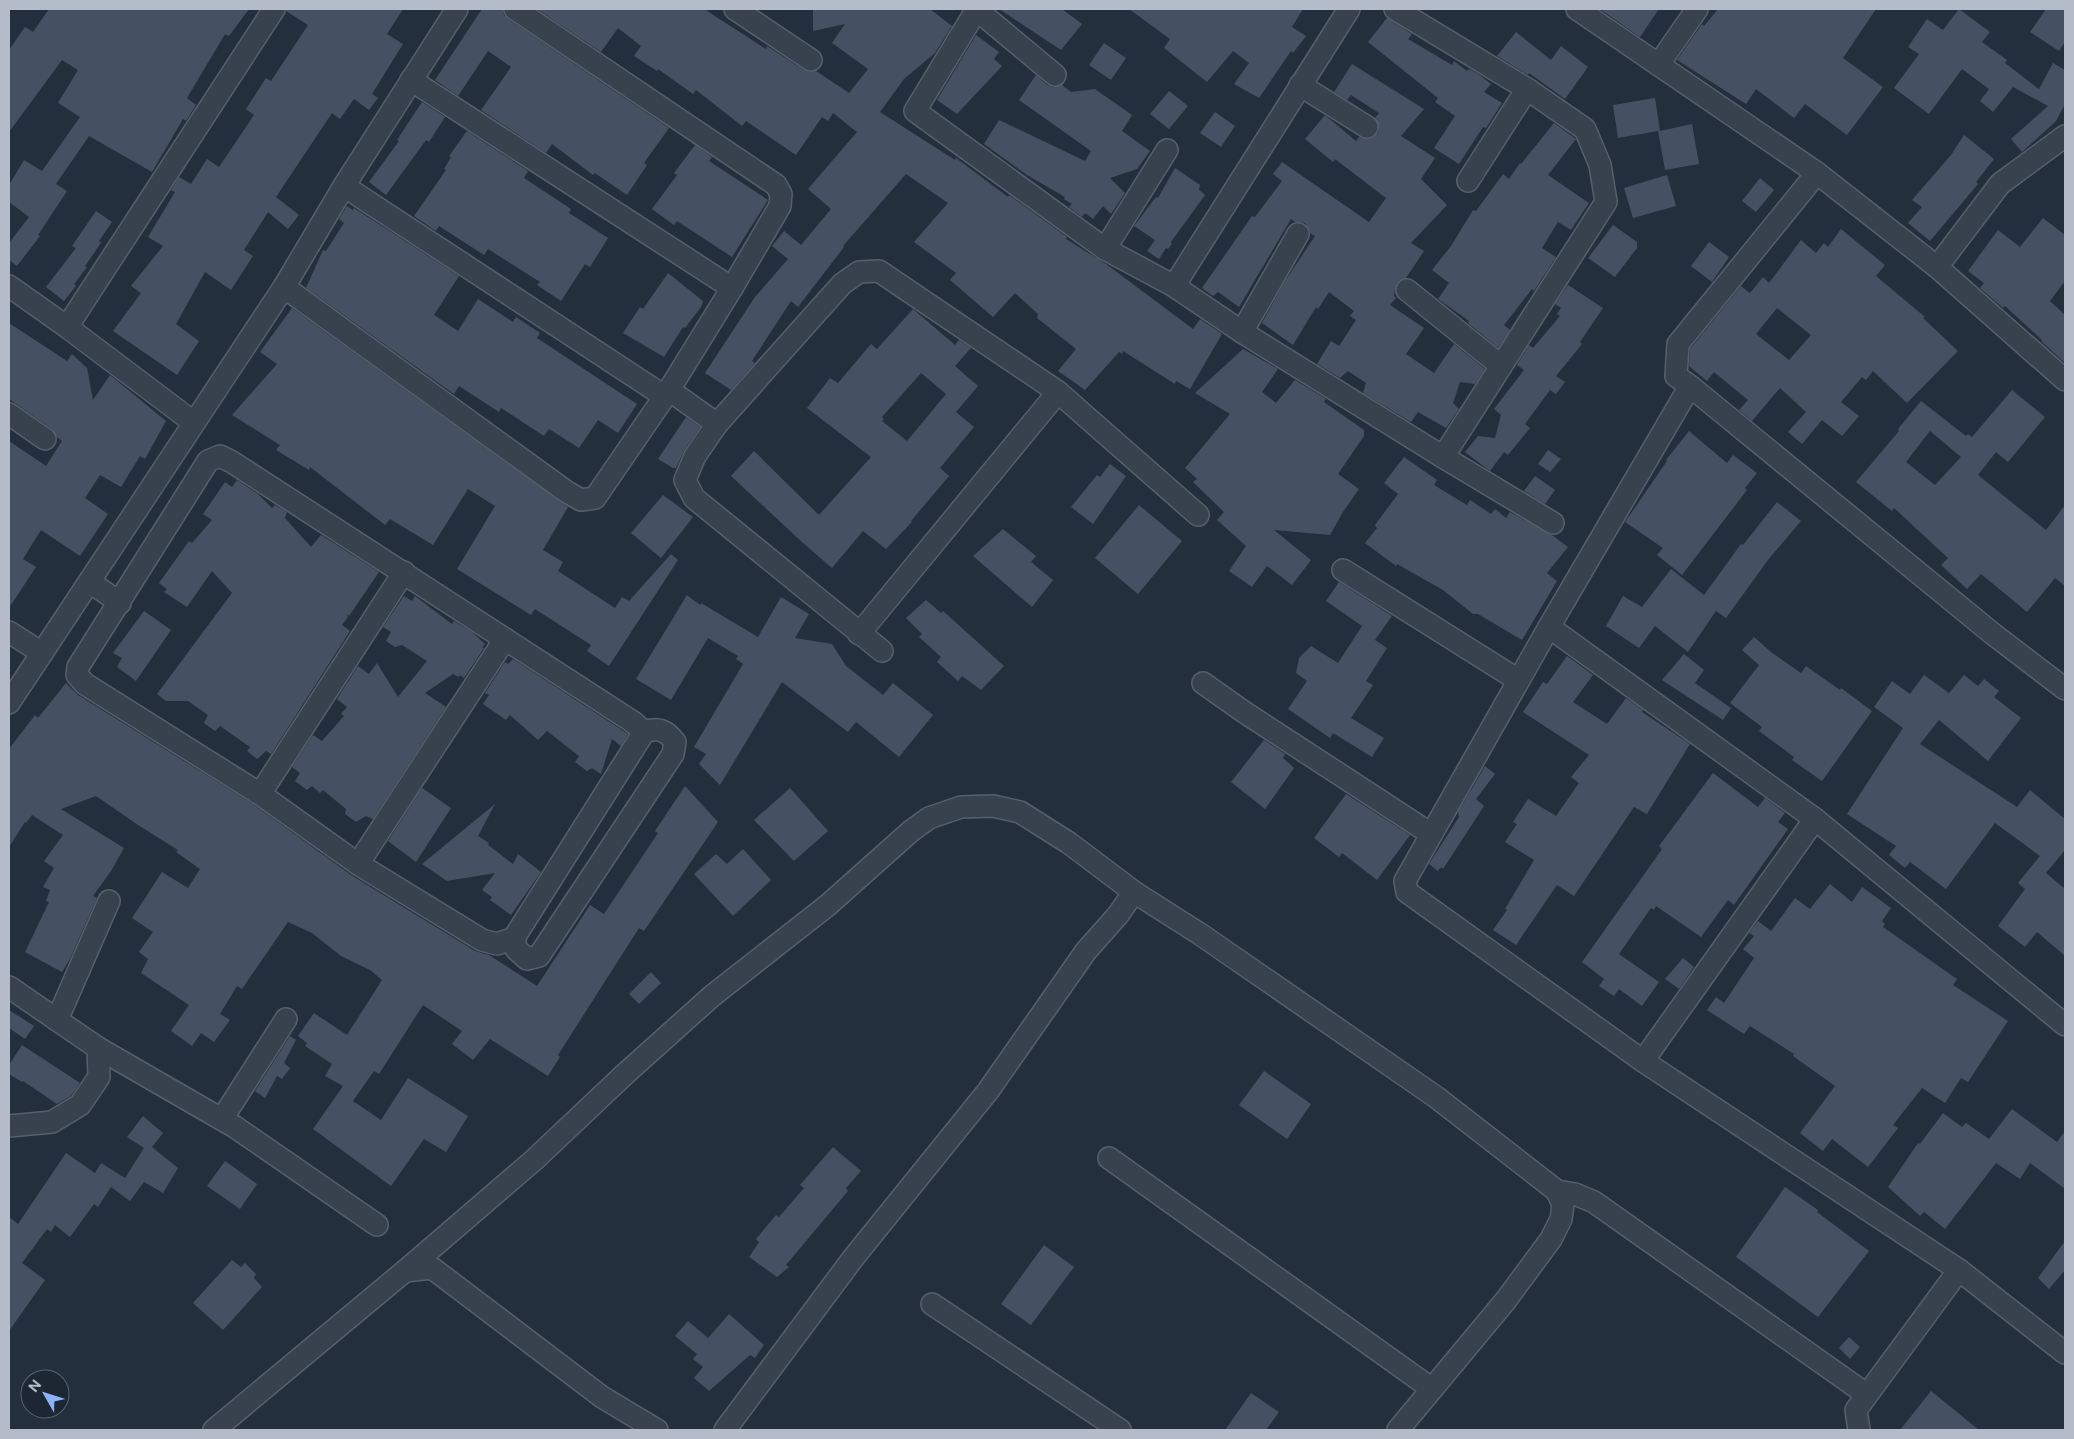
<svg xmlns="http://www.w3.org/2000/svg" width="2074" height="1439" font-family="'Public Sans',sans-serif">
<rect width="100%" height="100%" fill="#242f3e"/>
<g fill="#455162" fill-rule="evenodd">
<path d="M49,9H249L229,36L225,34L187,98L196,105L186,121L183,119L152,172L89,136L56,184L67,191L38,235L40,236L17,266L9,260V243L29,217L9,202V185L24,160L42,171L80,117L58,103L78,70L62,60L9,132V50L25,27L33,32Z"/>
<path d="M286,9H403L387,34L403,44L372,94L378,98L369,110L354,99L340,119L332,113L276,197L299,215L288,229L268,212L244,250L253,256L231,290L205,272L176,324L199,341L177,375L113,331L141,293L131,286L163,246L148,237L175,192L171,190L179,177L191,184L207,159L219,167L254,115L246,109L266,78L271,81L308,25L286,11Z"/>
<path d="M482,9H503L504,15L508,19L669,128L644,163L647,165L627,195L595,173L593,175L552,144L546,153L481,110L511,67L488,51L458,96L435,80Z"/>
<path d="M537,9H704L766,49L767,46L804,70L810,72L816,71L849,93L868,69L832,43L845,24L813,31V9H930L952,26L935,53L904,79L880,112L955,160L956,158L1008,197L1009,195L1067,237L1066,239L1106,264L1193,329L1200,319L1222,334L1190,389L1176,381L1175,384L1123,351L1122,354L1119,352L1085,390L1058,371L1076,349L1037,318L1038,314L1015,293L993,317L950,280L956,273L914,242L948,203L906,174L843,246L844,247L798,307L791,301L752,361L755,363L731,390L705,373L755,297L788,259L772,246L784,231L801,245L831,209L808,189L857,132L833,113L828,121L822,117L796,155L746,121L742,126L696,90L693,94L658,69L657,71L634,56L641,46L618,28L601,52Z"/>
<path d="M999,9H1062L1082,24L1061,50Z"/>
<path d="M1129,9H1303L1292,27L1306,36L1293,53L1291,51L1259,98L1234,84L1249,63L1233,51L1207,82L1164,48L1170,39Z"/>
<path d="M1600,9H1659L1640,37Z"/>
<path d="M1718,9H1876L1843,58L1883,87L1847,135L1805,104L1794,118L1756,89L1746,104L1677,60L1702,24L1704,26Z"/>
<path d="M1959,9L1990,32L1982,42L2007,60L2005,63L2039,89L2053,63L2065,70V104L2056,121L2022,152L2011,139L2048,106L2013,87L1993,112L1980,101L1989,89L1962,69L1929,114L1894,88L1919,54L1908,47L1927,19L1943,30Z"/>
<path d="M2046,9H2065V42L2059,51L2030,32Z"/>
<path d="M1387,18L1412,34L1408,39L1452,65L1454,61L1467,71L1469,69L1477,73L1491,84L1484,92L1502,103L1486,128L1483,127L1459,164L1434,148L1455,116L1435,102L1438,98L1368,42Z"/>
<path d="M1516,32L1551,60L1561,46L1588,67L1565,99L1529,73L1528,75L1497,56Z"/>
<path d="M976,35L999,52L994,59L1002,66L957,114L937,100Z"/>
<path d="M1104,43L1126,58L1111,80L1089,65Z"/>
<path d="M1352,64L1424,109L1401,136L1435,158L1421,179L1447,205L1411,243L1424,251L1406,278L1397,283L1395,289L1394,296L1396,298L1390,305L1424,328L1406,354L1434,373L1454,344L1485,369L1475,384L1460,382L1453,403L1459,409L1446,428L1418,412L1411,422L1363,393L1366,383L1348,371L1340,378L1317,364L1331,341L1339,346L1356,320L1350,316L1354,311L1329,292L1318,309L1316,307L1293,345L1262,323L1285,281L1315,236L1310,233L1305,223L1295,222L1291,219L1239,307L1218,292L1213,296L1202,288L1252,216L1255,217L1282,181L1273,174L1282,162L1369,222L1386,198L1335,159L1333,162L1305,139L1325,115L1356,141L1359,137L1366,139L1372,138L1378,133L1379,127L1375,118L1379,113L1351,95L1347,100L1334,92Z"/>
<path d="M1036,75L1047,85L1053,87L1062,85L1071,92L1095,89L1132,115L1122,131L1150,151L1137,169L1110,178L1125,193L1111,214L1103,206L1093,219L1085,213L1082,217L1069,207L1072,204L1064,199L1065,197L1027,175L984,144L999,120L1085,161L1091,151L1019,100Z"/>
<path d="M1169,91L1188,106L1169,129L1150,114Z"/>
<path d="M1655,98L1660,131L1692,124L1699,164L1665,170L1658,131L1618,138L1613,105Z"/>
<path d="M422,102L445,117L429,142L426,140L386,195L369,182L399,141L397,140Z"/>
<path d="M1215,112L1235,126L1221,147L1200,133Z"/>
<path d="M1554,123L1576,139L1548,175L1589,203L1571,230L1558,222L1542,248L1556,257L1534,291L1532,289L1504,325L1510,330L1498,348L1468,323L1469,321L1438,299L1449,283L1432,270L1451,246L1473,210L1476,211L1503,174L1509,179L1520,163L1521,164Z"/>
<path d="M467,131L528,171L524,178L571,209L569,213L608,238L590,267L585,264L561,301L537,285L540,282L488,249L484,255L439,226L436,231L414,216L446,170L444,169L451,157L449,156Z"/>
<path d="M1964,135L1994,159L1976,182L1978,184L1930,241L1908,223L1922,207L1912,200L1951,155Z"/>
<path d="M695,145L712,157L709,161L768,200L732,257L677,221L674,225L652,209L677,175L674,173Z"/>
<path d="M1175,168L1200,185L1199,190L1205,195L1171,242L1172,244L1168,249L1166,248L1159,259L1147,251L1155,240L1134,226L1156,197L1158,198Z"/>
<path d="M1667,175L1676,206L1633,218L1624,188Z"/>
<path d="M1760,178L1774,190L1756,212L1742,201Z"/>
<path d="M347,206L353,210L354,208L459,276L434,315L458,331L478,299L513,322L516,317L540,333L537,338L637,404L618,433L598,420L579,448L549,429L544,436L501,408L499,412L459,386L454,394L306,288L323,250L326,251L344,223L339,219Z"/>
<path d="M96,211L112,222L99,241L101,243L85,266L87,267L74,284L76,286L64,301L46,287L76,248L72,246Z"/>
<path d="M2043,218L2065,235V281L2050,301L2065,315V363L2041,341L2042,340L2005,306L2003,308L1980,288L1984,283L1968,271L1998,230L2020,247Z"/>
<path d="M1613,225L1637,242V248L1615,277L1588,258Z"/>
<path d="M1841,229L1885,265L1876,276L1925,317L1923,318L1958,351L1907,403L1873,371L1866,380L1862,377L1841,402L1859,416L1842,436L1822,420L1802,444L1788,432L1806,412L1780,388L1752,421L1739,410L1748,400L1714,372L1707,381L1689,366L1690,349L1741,286L1750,293L1763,277L1769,283L1801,240L1816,253L1824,243L1828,247ZM1777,308L1811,335L1789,360L1756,334Z"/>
<path d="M1709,242L1729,257L1712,282L1691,266Z"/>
<path d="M668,273L703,301L701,307L685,328L683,327L664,357L623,333L640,307L643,309Z"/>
<path d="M1568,285L1603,308L1580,342L1582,344L1556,376L1565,382L1556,394L1550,390L1525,424L1530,428L1508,455L1504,452L1490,471L1465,452L1478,436L1495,438L1501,415L1494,409L1524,370L1517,365L1529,345L1533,348L1560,316L1557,314L1561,308L1555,304Z"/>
<path d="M292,308L568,507L543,550L563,562L558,571L615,608L622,597L629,601L671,554L678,560L609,666L587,651L591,645L535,609L531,615L457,569L495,506L468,489L433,545L390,519L385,525L310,467L309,470L276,450L280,445L232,415L277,364L260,352Z"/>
<path d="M913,309L955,345L959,340L971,348L955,366L978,386L956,412L974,427L940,468L949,476L911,521L912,522L886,549L863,531L832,568L803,543L731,476L754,451L819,515L871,457L807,408L830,378L838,383L871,344L877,349ZM921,373L946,394L907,441L882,421L884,419L882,417Z"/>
<path d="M9,323L67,361L72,354L87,368L93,400L110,375L166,421L145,459L140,456L121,487L100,475L85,498L108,514L80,556L41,530L23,559L36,567L9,608V441L46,466L62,441L57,437L52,429L9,399Z"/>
<path d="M1243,349L1278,369L1262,392L1276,403L1295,380L1326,399L1324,402L1364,430V436L1338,474L1359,489L1343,512L1330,535L1274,530L1311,560L1292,585L1267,566L1252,587L1229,571L1246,546L1217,520L1224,512L1193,482L1197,479L1185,468L1230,414L1195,393Z"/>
<path d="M2012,390L2045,417L2008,462L1996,452L1978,475L2046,530L2065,505V586L2055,578L2027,612L1981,574L1967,589L1941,565L1948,558L1894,508L1892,511L1856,482L1899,431L1898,429L1921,401L1966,436L1968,434L1972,437ZM1930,431L1961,457L1935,485L1906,462Z"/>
<path d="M686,417L700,427L685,449L676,468H673L658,459Z"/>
<path d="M1689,431L1727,463L1733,455L1757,473L1745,488L1747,490L1682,575L1657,555L1663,548L1625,522L1667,461L1666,460Z"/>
<path d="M1548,450L1561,459L1550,472L1538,464Z"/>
<path d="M1404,457L1437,480L1434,485L1467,505L1470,500L1491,514L1495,509L1506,518L1510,512L1552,535L1568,547L1547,573L1557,581L1522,640L1478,614H1473L1443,590L1397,564L1396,566L1365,543L1377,528L1375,525L1398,494L1384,483Z"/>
<path d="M1110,464L1126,476L1093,524L1071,507L1097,475L1100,477Z"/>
<path d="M1535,476L1555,490L1545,504L1524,491Z"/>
<path d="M237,480L258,494L272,508L275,505L287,512L285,518L311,547L321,535L379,572L349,616L346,614L348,617L342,625L350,631L271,754L266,751L257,759L247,751L250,747L220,726L215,731L204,723L208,715L188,701H166L157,694L232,593L212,571L187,607L164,592L167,589L159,583L189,541L192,543L212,520L203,514L225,482L232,487Z"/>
<path d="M663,495L693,517L661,558L631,533Z"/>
<path d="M1777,502L1801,521L1768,560L1726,618L1716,611L1688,652L1655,626L1639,648L1606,626L1623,596L1642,607L1671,569L1704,595L1741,544L1743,545Z"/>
<path d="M1139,505L1182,541L1138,594L1095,558Z"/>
<path d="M1003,529L1036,556L1031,562L1053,580L1032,607L973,556Z"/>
<path d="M1339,582L1392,616L1375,640L1387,648L1366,681L1373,685L1351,718L1384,738L1372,757L1333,733L1330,738L1288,709L1307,681L1296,673L1299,658L1311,646L1338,663L1362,626L1326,601Z"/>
<path d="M687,595L700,605L701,603L758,637L781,597L809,614L795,638L832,644L846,666L883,695L893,683L933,715L899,757L856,722L848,732L782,682L720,785L699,764L706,754L694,747L743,664L736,659L738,656L708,638L671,700L636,679Z"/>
<path d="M404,596L412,601L415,596L452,624L454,621L472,632L485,644L482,647L484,648L464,678L460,675L459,677L453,674L425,693L446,707L373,819L366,816L356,822L345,814L346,809L323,790L320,793L312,786L307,790L295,781L300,773L292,767L313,735L322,741L344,716L341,714L347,707L337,699L358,666L369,674L377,663L398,697L427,661L402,645L395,647L386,641L391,632L383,627Z"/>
<path d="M926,600L941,613L943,611L1004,666L981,690L962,676L958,681L937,662L941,657L919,637L922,634L906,618Z"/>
<path d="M144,611L171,630L136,681L117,667L122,658L113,653Z"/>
<path d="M1754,637L1771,652L1801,673L1806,666L1840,690L1841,688L1872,711L1822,781L1792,760L1794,757L1759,731L1762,727L1730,703L1759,665L1742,650Z"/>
<path d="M1684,654L1704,670L1695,683L1731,708L1723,720L1662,680Z"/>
<path d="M1567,656L1593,675L1573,702L1607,724L1626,698L1643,710L1642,712L1690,744L1647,814L1634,807L1574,896L1557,885L1516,945L1493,930L1507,910L1505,909L1534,860L1505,842L1517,824L1513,822L1528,799L1556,816L1579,783L1571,777L1589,755L1523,712L1543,682L1547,684Z"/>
<path d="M513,659L628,734L621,746L612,739L601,774L592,768L587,771L575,762L579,756L547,731L538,740L510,715L506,720L483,704L489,695L485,693L505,662L508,664Z"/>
<path d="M1924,675L1949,693L1964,675L1978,686L1984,679L1999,691L1994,697L2021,718L1988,761L1939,720L1920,744L2017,807L2030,790L2065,819V850L2046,873L2065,889V956L2037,932L2025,947L1998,926L2025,889L2018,883L2040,856L1995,823L1946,889L1910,862L1905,868L1889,855L1896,846L1847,814L1903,728L1874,707L1892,681L1910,694Z"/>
<path d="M66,683L78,695L253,804L351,875L475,951L489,955L537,986L590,905L604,914L658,833L655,831L685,786L718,822L644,931L639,928L558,1055L560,1057L548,1076L490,1039L473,1060L452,1044L462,1031L423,1005L379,1074L374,1071L353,1101L381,1120L408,1078L468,1116L446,1152L424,1139L391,1186L313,1129L343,1086L325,1076L332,1064L305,1046L307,1043L298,1036L314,1013L347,1035L382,980L370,970L341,956L312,933L288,922L242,989L237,986L220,1014L230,1020L214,1042L201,1033L192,1046L171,1031L189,1005L141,973L148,959L139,952L153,932L132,918L162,872L188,888L200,869L176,852L178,850L138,825L96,796L61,809L124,848L111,871L93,896L97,898L70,959L62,972L25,952L49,902L46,901L50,890L43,887L54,868L44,861L63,835L32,815L26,823L25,822L9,847V749L35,715L38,718Z"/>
<path d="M1264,740L1285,754L1283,758L1294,768L1265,809L1231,782Z"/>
<path d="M1485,766L1495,774L1476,799L1484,806L1443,869L1441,867L1438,871L1429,864L1459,817L1458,812Z"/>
<path d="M1713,773L1758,807L1765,798L1785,813L1778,822L1788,829L1734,905L1728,900L1701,937L1656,906L1654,910L1651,908L1619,954L1659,982L1642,1006L1619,989L1614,996L1599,986L1604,979L1582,962L1662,849L1659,846Z"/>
<path d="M422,788L451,808L416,862L388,841Z"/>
<path d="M790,788L828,831L794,861L754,820Z"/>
<path d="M1346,794L1410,835L1377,880L1342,853L1339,857L1314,838Z"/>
<path d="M495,804L478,836L489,843L488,845L513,864L518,854L541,872L511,915L490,900L492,897L482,890L495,873L447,881L422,864Z"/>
<path d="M743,849L771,880L733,916L694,874L716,854L727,864Z"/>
<path d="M1830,884L1852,902L1862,887L1891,908L1882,921L1885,924L1883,927L1957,979L1953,985L2008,1021L1968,1082L1961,1078L1945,1103L1922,1088L1893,1125L1898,1128L1868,1167L1832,1139L1823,1151L1800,1133L1835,1086L1793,1056L1794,1054L1750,1026L1744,1034L1707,1010L1716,997L1724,1003L1754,958L1743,949L1754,936L1749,933L1758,921L1771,931L1795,898L1810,909Z"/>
<path d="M1683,958L1694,967L1679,989L1665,979Z"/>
<path d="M651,972L661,983L639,1004L629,994Z"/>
<path d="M9,1010L34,1026L25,1039L9,1028Z"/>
<path d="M290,1036L296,1040L284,1063L290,1068L282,1079L277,1076L265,1098L255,1091Z"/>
<path d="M22,1045L80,1083L71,1096L57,1104L23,1081L22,1082L9,1074V1065Z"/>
<path d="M1264,1071L1311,1104L1287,1139L1239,1105Z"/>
<path d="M2012,1109L2057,1142L2065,1131V1189L2030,1163L2020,1179L1996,1163L1945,1229L1924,1212L1920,1216L1888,1187L1918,1143L1920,1144L1943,1113L1962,1127L1966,1123L1989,1139Z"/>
<path d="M143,1116L163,1133L152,1147L178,1168L163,1193L144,1182L130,1201L111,1187L98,1207L94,1204L70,1237L55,1225L51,1232L47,1229L22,1263L45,1280L9,1331V1217L18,1224L66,1153L95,1173L101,1163L125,1178L144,1148L127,1137Z"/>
<path d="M833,1147L861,1171L846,1188L848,1191L786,1265L789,1267L777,1277L749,1257L759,1242L756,1239L776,1215L779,1217L804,1188L800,1185Z"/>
<path d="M225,1161L257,1184L240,1209L207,1186Z"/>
<path d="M1785,1187L1818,1210L1817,1212L1869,1251L1818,1317L1736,1257Z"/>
<path d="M2065,1241V1270L2049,1289L2038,1278Z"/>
<path d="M1044,1245L1074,1267L1031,1325L1001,1304Z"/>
<path d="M232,1260L241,1267L245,1263L256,1274L254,1278L262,1287L223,1330L193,1303Z"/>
<path d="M729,1314L764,1345L755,1358L750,1355L709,1391L694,1378L703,1367L693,1359L697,1354L675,1336L688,1321L708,1338Z"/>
<path d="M1849,1337L1860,1347L1850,1359L1839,1348Z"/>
<path d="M1931,1391L1979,1430H1900Z"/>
<path d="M1251,1393L1279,1412L1266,1430H1225Z"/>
</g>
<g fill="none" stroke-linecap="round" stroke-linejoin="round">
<g stroke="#565f6c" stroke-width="24">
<g id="minor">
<path d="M735,9L811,60"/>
<path d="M977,9L915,111L1105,249L1174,286L1242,332L1443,457L1553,523"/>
<path d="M1395,9L1527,89L1585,129L1600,165L1606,202L1443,457"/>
<path d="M1577,9L1817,173L1937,267L2065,380"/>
<path d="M977,10L1055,75"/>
<path d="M1659,64L1697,9"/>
<path d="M411,80L732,288"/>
<path d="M1300,85L1367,127"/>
<path d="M1817,173L1678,344L1676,376L1690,386L1549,627L1405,881L1407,892L1643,1061L1959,1270L2065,1353"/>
<path d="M1468,181L1527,89"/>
<path d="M344,186L664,396"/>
<path d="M1105,249L1167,150"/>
<path d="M1937,267L2000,184L2065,136"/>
<path d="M9,286L67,327L193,422"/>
<path d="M1174,286L1349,9"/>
<path d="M284,287L567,492L581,500L595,498L669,390L732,288L780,206L781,194L776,185L515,9"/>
<path d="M1407,290L1501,366"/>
<path d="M67,327L274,9"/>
<path d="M1242,332L1298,234"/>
<path d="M1690,386L1993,634L2065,689"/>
<path d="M669,390L717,424"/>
<path d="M9,414L45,439"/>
<path d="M220,456L232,462L633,722L644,732L514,938L497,944L482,940L358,864L260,794L85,684L77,675L78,667L208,461Z"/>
<path d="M1343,570L1518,680"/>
<path d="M90,582L120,603"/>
<path d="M1549,627L1815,819L2065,1025"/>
<path d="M9,632L42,653"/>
<path d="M859,634L1058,392"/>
<path d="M882,651L694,498L685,480L695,456L717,424L842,284L859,272L879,271L1058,392L1198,515"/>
<path d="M1203,683L1244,712L1431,834"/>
<path d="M9,703L284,287L344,186L457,9"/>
<path d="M260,794L404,572"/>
<path d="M358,864L505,639"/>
<path d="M514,938L516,949L527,959L539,956L673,754L675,742C666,730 658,727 644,732"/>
<path d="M9,987L98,1048L99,1077L80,1105L52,1122L9,1126"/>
<path d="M57,1020L109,901"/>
<path d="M98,1048L235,1127L377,1225"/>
<path d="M1643,1061L1815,819"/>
<path d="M222,1119L286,1019"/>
<path d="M1109,1158L1432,1389"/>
<path d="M1557,1191L1575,1194L1594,1202L1866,1394"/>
<path d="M405,1271L432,1268L602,1397L657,1430"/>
<path d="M932,1304L1120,1430"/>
<path d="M214,1430L405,1271L534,1160L625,1074L712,996L828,905L911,831L929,818L961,807L993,806L1020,812L1069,843L1134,892L1200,934L1436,1097L1557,1191L1563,1205L1561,1219L1551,1239L1506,1300L1398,1430"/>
<path d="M725,1430L854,1257L988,1091L1086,951L1118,915L1134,892"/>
<path d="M1859,1430L1856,1410L1959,1270"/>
</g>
</g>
<use href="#minor" stroke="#38414e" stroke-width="21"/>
</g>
<rect width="2074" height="1439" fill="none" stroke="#b4bcc9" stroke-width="20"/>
<g transform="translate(45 1394) rotate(309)"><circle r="24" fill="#1d2633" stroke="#59626f"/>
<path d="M0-4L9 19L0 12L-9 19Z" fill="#8ab4f8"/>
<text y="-8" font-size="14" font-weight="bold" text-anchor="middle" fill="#b4bcc9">N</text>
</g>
</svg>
